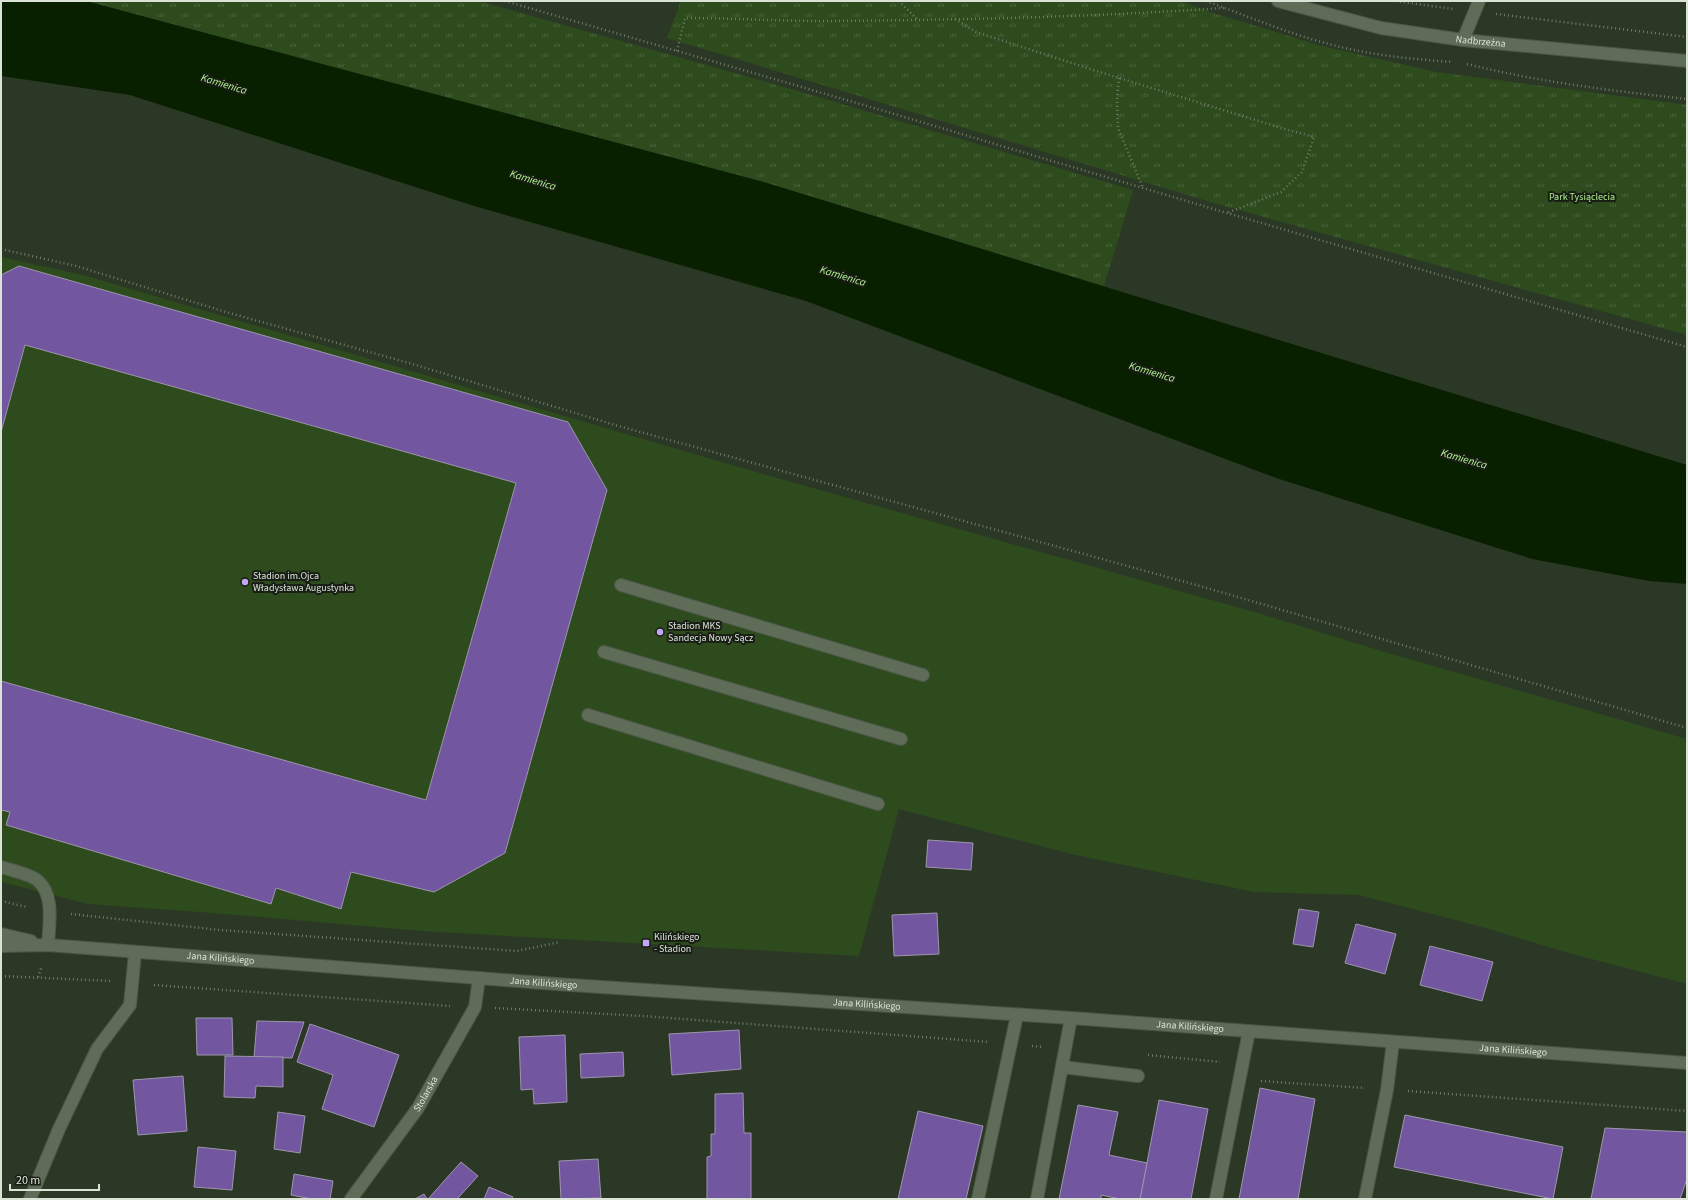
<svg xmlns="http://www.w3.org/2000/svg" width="1688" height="1200" font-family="'Source Sans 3',sans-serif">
<defs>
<pattern id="grass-tufts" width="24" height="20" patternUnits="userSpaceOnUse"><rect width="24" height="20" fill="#2d4b1c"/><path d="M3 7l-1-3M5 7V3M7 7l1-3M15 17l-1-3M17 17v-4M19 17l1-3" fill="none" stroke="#4b653c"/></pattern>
</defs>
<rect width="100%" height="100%" fill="#2c3826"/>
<g fill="url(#grass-tufts)">
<path d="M86,1H479L784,87L1133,190L1104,286L760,181Z"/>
<path d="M681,1H1181L1213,13L1322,46L1436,72L1687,105V335L1214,203L667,38Z"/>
</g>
<path fill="#2d4b1c" d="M1,257L83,275L749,470L1261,614L1378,650L1687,739V984L1565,952L1486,928L1359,895L1254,892L1071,854L899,809L859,956L422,931L213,913L88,904L1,882Z"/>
<path fill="#092000" d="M1,1H86L760,181L1687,465V584L1649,581L1532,559L1276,478L806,301L474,206L130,95L1,76Z"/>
<g fill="#7356a0" stroke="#9d96ad">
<path d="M19,266L568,422L607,490L505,853L434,892L351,872L341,909L276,888L271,904L6,825L10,812L1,810V681L426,800L516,483L25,345L1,432V275Z"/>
<path d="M928,840L973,843L971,870L926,867Z"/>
<path d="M1299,909L1319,912L1313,947L1293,944Z"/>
<path d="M937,913L939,954L894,956L892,915Z"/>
<path d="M1356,924L1396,934L1385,974L1345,963Z"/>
<path d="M1430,946L1493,962L1482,1001L1420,985Z"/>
<path d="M196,1018H232L233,1055H197Z"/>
<path d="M257,1021L304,1022L292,1058L254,1057Z"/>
<path d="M310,1024L399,1055L374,1127L322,1109L333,1075L297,1062Z"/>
<path d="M739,1030L741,1069L672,1075L669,1034Z"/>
<path d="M565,1035L567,1102L534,1104L533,1089L521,1090L519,1037Z"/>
<path d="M623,1052L624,1076L581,1078L580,1054Z"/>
<path d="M225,1056L283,1057V1087L256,1086L255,1098L224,1097Z"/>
<path d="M183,1076L187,1131L138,1135L133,1080Z"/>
<path d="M1260,1088L1315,1099L1298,1199H1239Z"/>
<path d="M743,1093L744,1133H751V1199H707V1157L711,1156V1134H715V1094Z"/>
<path d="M1159,1100L1208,1109L1191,1199H1140Z"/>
<path d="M1078,1105L1118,1112L1109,1155L1147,1163L1140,1199H1120L1101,1195V1199H1059Z"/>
<path d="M918,1111L983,1126L966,1199H898Z"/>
<path d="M278,1112L305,1116L300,1153L274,1149Z"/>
<path d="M1405,1115L1563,1147L1553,1199L1394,1167Z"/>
<path d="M1605,1128L1687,1132V1179L1680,1199H1591Z"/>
<path d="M198,1147L236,1151L232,1190L194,1187Z"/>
<path d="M598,1159L601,1198L561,1199L559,1161Z"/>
<path d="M461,1162L478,1176L457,1199H428Z"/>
<path d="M294,1174L333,1181L330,1199H312L291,1195Z"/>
<path d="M489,1187L513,1197L512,1199H484Z"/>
<path d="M424,1194L427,1199H415Z"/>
</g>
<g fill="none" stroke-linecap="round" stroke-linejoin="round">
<g stroke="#4c5646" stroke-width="14">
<g id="lane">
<path d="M621,585L923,675"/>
<path d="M604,652L901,739"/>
<path d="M588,715L878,804"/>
<path d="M1,867C10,870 29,874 37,880C55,894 49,924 48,945"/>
<path d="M1062,1067L1138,1076"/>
<path d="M30,1199L59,1129L97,1049L130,1005L135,953"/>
<path d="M978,1199L1017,1015"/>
<path d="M1037,1199L1071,1018"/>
<path d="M1216,1199L1249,1031"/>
<path d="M1365,1199L1387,1090L1393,1042"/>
</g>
</g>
<g stroke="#4c5646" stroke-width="14">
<g id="street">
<path d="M1463,40L1479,1"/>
<path id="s1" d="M351,1199L418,1108L475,1007L479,978"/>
</g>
</g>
<g stroke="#4c5646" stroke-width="14">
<g id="secondary">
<path id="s2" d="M1278,1L1381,28L1463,40L1687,61"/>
<path d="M1,934L31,941"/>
<path id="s3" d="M1,946L48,945L556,984L1071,1018L1687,1063"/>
</g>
</g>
<g stroke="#717b6c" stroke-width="2.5" stroke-dasharray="1 3" stroke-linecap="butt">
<path d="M505,1L874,108L1227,213L1687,347"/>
<path d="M899,1L917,19"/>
<path d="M1206,1C1247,16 1287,33 1329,44C1369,55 1411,59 1452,62"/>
<path d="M1396,1L1453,9"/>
<path d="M1496,14L1687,37"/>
<path d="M955,19L976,32L1087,68L1278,127L1314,137L1302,172L1281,192L1227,213"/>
<path d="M677,51L685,18C731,18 778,21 824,21C957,20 1091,17 1224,8"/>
<path d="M1467,64C1539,82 1613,91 1687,99"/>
<path d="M1119,78L1117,99L1118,128L1143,188"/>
<path d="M1,249L76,266L226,312L409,363L615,425L1200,586L1687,728"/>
<path d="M1,901L27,907"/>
<path d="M71,914L220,930L517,951L560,942"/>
<path d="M1,976L111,981"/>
<path d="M38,977L42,966"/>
<path d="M154,985L450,1006"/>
<path d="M495,1008L643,1016L989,1042"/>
<path d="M1032,1046L1043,1047"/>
<path d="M1148,1055L1220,1062"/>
<path d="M1261,1081L1365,1088"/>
<path d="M1408,1091L1687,1111"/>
</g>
<use href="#lane" stroke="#5e6c58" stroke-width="12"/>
<use href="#street" stroke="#5e6c58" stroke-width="12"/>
<use href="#secondary" stroke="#5e6c58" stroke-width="12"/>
</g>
<g fill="#c2a8f2" stroke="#181d15" stroke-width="1.5">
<circle cx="245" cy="582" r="4"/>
<circle cx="660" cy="632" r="4"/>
<rect x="642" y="939" width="8" height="8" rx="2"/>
</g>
<g text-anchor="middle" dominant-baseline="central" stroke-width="4" stroke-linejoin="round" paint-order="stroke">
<g font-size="10" fill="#dbe3d7" stroke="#181d15">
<text stroke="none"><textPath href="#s2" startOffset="207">Nadbrzeżna</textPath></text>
<text stroke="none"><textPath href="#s3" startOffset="220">Jana Kilińskiego</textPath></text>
<text stroke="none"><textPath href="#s3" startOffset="544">Jana Kilińskiego</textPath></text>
<text stroke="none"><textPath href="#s3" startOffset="868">Jana Kilińskiego</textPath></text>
<text stroke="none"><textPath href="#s3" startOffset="1192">Jana Kilińskiego</textPath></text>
<text stroke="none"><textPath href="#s3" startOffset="1516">Jana Kilińskiego</textPath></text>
<text stroke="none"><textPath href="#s1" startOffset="129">Stolarska</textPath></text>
</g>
<g font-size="10" fill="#aff08d" stroke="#181d15">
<text x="1582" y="197">Park Tysiąclecia</text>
</g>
<g font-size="10" fill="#dbe3d7" stroke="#181d15" text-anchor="start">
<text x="253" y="576">Stadion im.Ojca<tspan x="253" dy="12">Władysława Augustynka</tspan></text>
<text x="668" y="626">Stadion MKS<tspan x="668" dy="12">Sandecja Nowy Sącz</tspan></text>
<text x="654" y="937">Kilińskiego<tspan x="654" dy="12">- Stadion</tspan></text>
</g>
<g font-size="11" font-style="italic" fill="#b2f38f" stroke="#181d15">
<text transform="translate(224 84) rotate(17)">Kamienica</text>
<text transform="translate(533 180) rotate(17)">Kamienica</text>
<text transform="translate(843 276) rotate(17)">Kamienica</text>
<text transform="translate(1152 372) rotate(17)">Kamienica</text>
<text transform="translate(1464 459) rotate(16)">Kamienica</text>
</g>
</g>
<rect width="1688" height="1200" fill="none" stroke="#dbe3d7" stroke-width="4"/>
<path d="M10 1184v6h89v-6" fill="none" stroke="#dbe3d7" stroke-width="2"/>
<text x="16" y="1184" font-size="12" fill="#dbe3d7" stroke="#181d15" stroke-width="3" paint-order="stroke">20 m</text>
</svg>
